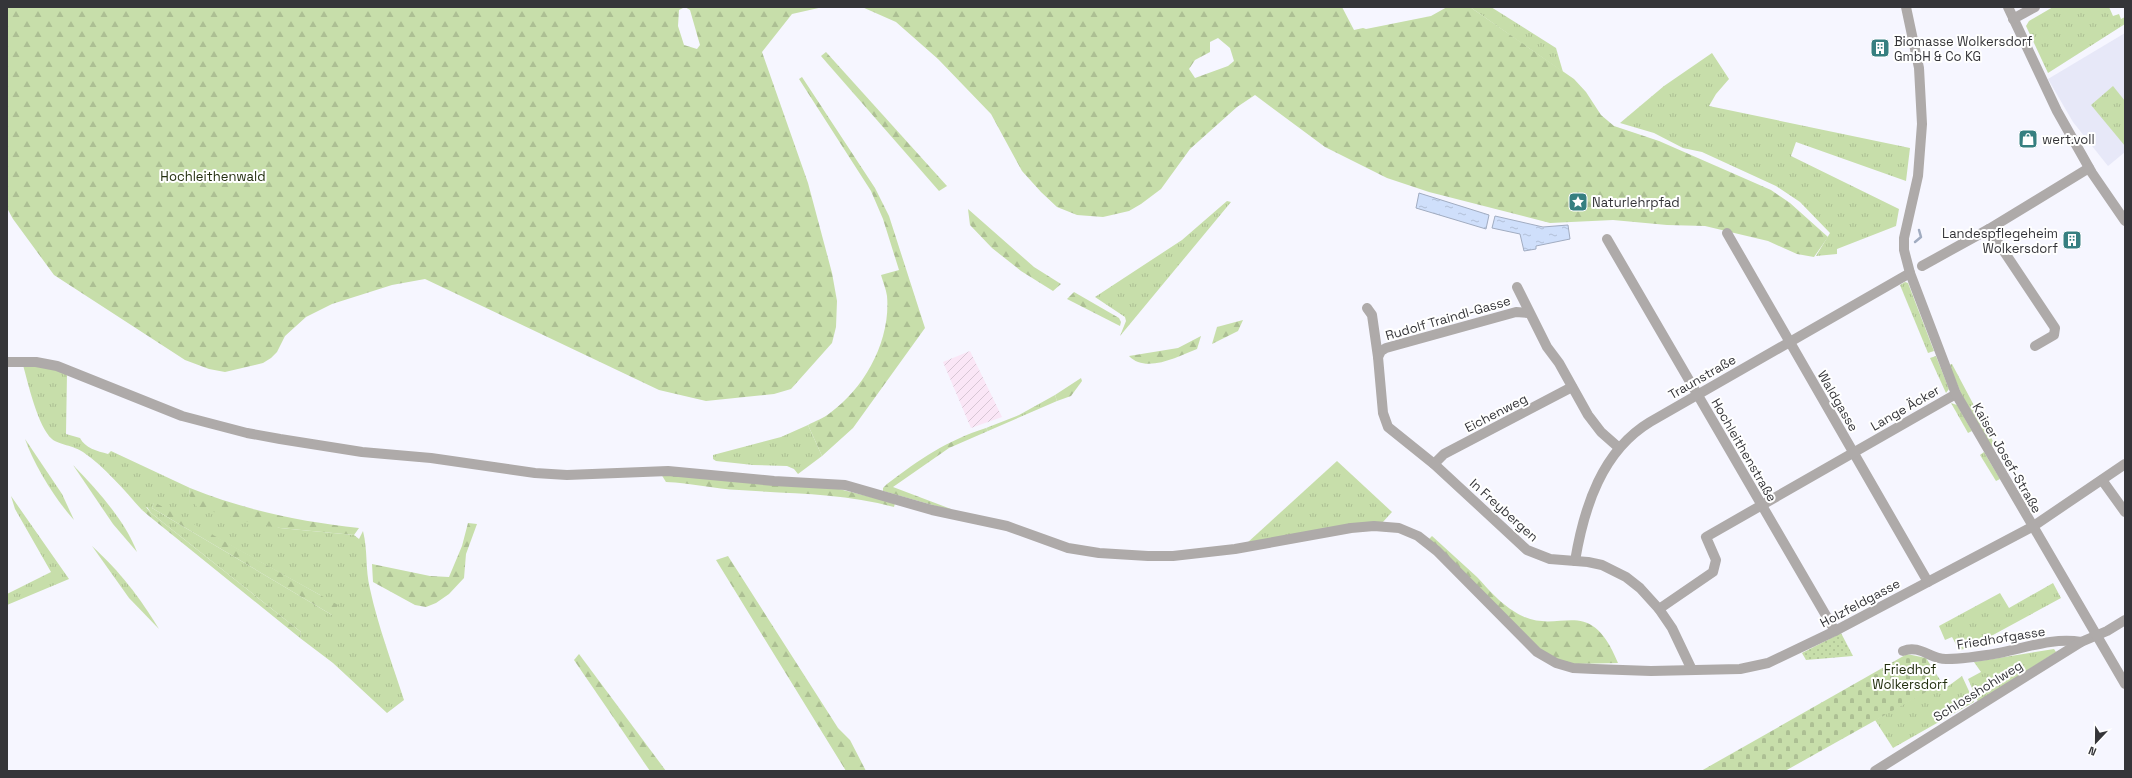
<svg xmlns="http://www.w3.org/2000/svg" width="2132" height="778" font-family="'Space Grotesk',sans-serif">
<defs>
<pattern id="industrial-furrows" width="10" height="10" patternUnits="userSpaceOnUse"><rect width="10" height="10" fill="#fae6f6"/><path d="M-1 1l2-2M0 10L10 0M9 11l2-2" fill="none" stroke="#d7c6d4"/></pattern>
<pattern id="grass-tufts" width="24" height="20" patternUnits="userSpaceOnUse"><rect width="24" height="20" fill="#c7deaa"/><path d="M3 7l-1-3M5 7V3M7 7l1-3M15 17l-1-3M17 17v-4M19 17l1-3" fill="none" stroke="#acbf93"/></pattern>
<pattern id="forest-firs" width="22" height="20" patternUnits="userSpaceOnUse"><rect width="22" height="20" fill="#c7deaa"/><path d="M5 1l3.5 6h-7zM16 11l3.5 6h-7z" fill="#acbf93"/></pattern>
<pattern id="cemetery-stones" width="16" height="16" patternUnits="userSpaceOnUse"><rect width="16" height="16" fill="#c7deaa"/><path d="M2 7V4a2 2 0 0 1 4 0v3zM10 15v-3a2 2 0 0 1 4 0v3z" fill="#acbf93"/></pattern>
<pattern id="park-dots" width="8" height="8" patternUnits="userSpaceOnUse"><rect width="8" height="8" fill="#c7deaa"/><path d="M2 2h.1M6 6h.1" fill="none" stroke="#acbf93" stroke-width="1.8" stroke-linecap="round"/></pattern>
<pattern id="water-ripples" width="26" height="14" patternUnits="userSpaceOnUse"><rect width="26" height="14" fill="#cfdffb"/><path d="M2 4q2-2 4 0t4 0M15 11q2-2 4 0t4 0" fill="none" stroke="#b2c0d8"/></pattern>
</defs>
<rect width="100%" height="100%" fill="#f6f6ff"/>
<path fill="url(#industrial-furrows)" d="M970,351L1002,417L971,428L943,362Z"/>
<path fill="#e7e8f8" d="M2125,33V152L2108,166L2073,122L2048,79Z"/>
<g fill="url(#grass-tufts)" fill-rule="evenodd">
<path d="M1470,7H1491L1556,48L1563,72Z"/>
<path d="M2053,7H2109L2113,16L2119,14L2121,19L2125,17V24L2048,73L2026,26L2029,21Z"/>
<path d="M1712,53L1729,79L1716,94L1709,106L1910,148L1906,181L1796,142L1791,156L1899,209L1896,226L1837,249V254L1816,256L1830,233L1800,202L1776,186L1702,152L1683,148L1654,133L1620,123L1664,86Z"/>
<path d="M2113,86L2125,101V146L2091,105Z"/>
<path d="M1227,201L1231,202L1120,336L1126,321L1125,317L1095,297L1182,240Z"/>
<path d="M1905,282L1908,283L1934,351L1928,353L1900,285Z"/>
<path d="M1936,356L1949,389L1946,393L1930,358Z"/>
<path d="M1952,364L1995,445L1991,447L1967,407L1949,365Z"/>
<path d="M23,365L45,367L67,373L66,434L80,438C85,448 97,451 108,454L111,451L190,488L189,495L280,528L354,535L359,539L363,531C368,551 365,569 370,589C378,626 392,663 404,700L387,713L333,663L300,638L301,632L151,513L147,507L142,510C124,490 105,467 83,452C75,446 57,444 52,439C38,427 28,383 23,365ZM154,503L320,595L332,615L152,508Z"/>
<path d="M1055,395L1057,401L988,431L986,428L1019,415Z"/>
<path d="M1951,403L1957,405L1972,431L1968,433Z"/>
<path d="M808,425L822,456L798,474L794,469L787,466L753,465L716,461L713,459V455L781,437Z"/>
<path d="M25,439L62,494L74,520C55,499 34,465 25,439Z"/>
<path d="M1984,452L2000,479L1996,481L1980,455Z"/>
<path d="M1337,461L1392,512L1382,523L1247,543Z"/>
<path d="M73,465C97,490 124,519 137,552L113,524Z"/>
<path d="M11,496L69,579L7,605V594L51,572L15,509Z"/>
<path d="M92,546C121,573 138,595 159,629L129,598Z"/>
<path d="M2053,583L2061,598L1969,648L1959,650L1952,637L1945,640L1939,626L2000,593L2009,608Z"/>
<path d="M2054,649L2056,652L1978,702L1968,679L1981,672L1974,662Z"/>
<path d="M1962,676L1974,702L1893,748L1875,720L1944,681L1947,687Z"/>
</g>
<g fill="url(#forest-firs)" fill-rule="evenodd">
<path d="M7,7H823L792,14L762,52L808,183L832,273L837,301L836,327L832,343L791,389L774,394L706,401L659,390L425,279L392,285L332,304L306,317L285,336L277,352L271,358L263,363L225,372L209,369L185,360L54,275L13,219L7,208ZM685,7L690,10L700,45L697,49L684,45L678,26L679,10Z"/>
<path d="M862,7H1342L1354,30L1363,28L1366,29L1431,16L1447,7H1470L1574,79L1586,92L1601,115L1614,126L1659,141L1771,190L1790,203L1828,237L1814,257L1797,254L1768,241L1705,226L1667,225L1613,220L1550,223L1429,192L1387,178L1325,147L1255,95L1237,107L1190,149L1161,189L1141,204L1129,211L1103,217L1077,215L1057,207L1041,192L1022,171L991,114L938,59L896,22ZM1218,38L1230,48L1234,61L1228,66L1195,78L1189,69L1195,60L1210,52V42Z"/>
<path d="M826,52L947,186L939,191L827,63L821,56Z"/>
<path d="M802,77L875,188L889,216L925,328L853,428L822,456L808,425C815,421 824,418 830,413C865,388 891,340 887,296C886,289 883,282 881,275L899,270L883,219L871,191L799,79Z"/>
<path d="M968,209L1034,267L1061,284L1053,291L1021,271L992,248L970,225Z"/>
<path d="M1074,292L1119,318L1121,322L1120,326L1067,299Z"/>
<path d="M1243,320L1238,331L1212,344L1217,327Z"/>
<path d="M1201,336L1197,349C1179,356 1146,374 1129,356L1178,348Z"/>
<path d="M1081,378L1082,381L1071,396L1057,401L1055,395Z"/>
<path d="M986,428L988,431L949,448L893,487L951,509L950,510L883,491V488L887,484C920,459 946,441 986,428Z"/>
<path d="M661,474L831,487L895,503L894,507C843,493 792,494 739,490C715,489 691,483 666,482Z"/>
<path d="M190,488C244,510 302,522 359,528L354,535L280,528L248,522L197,507L189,495Z"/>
<path d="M154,502L338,605L332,615L152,508Z"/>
<path d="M146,507L151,513L301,632L300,638L149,516L142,510Z"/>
<path d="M468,523L477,524L466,554L464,578L449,594L436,603L426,607L415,605L373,582L372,564L430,576L449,577L462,546Z"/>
<path d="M1432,536C1447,550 1462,563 1477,577C1489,590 1500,603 1515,612C1558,640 1588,589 1618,663L1574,664L1555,659L1531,643L1429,539Z"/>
<path d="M728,556L838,728L850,740L866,771H846L716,560Z"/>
<path d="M579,654L666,771H650L574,660Z"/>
</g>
<path fill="url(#cemetery-stones)" d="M1907,654L1926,658L1942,683L1785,771H1701Z"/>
<path fill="url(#park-dots)" d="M1841,633L1853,656L1806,660L1802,653Z"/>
<g fill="url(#water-ripples)" stroke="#a1acc1">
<path d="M1419,193L1489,215L1486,229L1416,208Z"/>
<path d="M1495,216L1543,227L1568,225L1570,239L1536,246V249L1524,251L1520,234L1492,228Z"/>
</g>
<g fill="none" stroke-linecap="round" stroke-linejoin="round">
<path stroke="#a1acc1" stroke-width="2.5" d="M1915,242L1921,237L1919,230"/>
<g stroke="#aeaaa9" stroke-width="10">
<path d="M2008,7L2057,111L2092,173L2125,221"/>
<path d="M2013,19L2035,7"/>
<path d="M1989,229L2055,328L2054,335L2035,346"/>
<path d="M1727,233L1928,582"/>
<path d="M1607,239L1835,631"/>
<path d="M1922,266L1989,229L2089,168"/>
<path d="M1517,287L1547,347L1559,363L1588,415L1601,432L1618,447"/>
<path d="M1367,308L1372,315L1378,357L1383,413L1388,427L1434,464L1527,550L1550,559L1588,562L1602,565L1626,577L1640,588L1659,609L1672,628L1692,670"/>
<path d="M1378,357L1381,351L1386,348L1516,312L1529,313"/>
<path d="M7,362H36L57,366L182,416L247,433L280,439L362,452L431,458L535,473L567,475L668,471L774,481L845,485L932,510L1007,526L1068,548L1099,553L1148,556H1173L1235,549L1351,528L1374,526L1399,528L1418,536L1437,551L1537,652L1556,663L1573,668L1594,669L1651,671L1740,669L1768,663L1835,631L2032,527L2125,464"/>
<path d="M1434,464L1444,454L1572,387"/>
<path d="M2102,480L2125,512"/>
<path d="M1575,561C1584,507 1602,451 1650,422L1910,273"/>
<path d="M1659,609L1713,572L1716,560L1706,537L1956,394"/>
<path d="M1903,651C1920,644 1931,660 1947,659C1964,659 1982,656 1999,653C2025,648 2054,637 2081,642"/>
<path d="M1875,771L2081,642L2107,631L2125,620"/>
</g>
<path stroke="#aeaaa9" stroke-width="10" d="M1906,7L1919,68L1922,124L1918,176L1904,238V250L1910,273L1956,394L2125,684"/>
</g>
<defs>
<g id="building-square" transform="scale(1)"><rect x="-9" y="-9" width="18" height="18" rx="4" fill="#367f80" stroke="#fff"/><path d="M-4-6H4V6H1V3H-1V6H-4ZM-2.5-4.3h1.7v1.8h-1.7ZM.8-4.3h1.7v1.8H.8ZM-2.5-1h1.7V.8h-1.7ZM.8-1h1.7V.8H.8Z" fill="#fff"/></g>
<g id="shop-square" transform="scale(1)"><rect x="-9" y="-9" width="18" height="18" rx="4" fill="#367f80" stroke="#fff"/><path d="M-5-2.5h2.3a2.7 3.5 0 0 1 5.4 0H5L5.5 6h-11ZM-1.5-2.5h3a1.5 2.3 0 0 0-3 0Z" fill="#fff"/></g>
<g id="sight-square" transform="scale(1)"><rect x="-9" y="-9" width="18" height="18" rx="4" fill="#367f80" stroke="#fff"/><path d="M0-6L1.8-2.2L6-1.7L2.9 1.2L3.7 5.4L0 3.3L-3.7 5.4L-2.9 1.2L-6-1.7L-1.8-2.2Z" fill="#fff"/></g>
</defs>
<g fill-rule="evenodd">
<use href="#building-square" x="1880" y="48"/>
<use href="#shop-square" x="2028" y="139"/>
<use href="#sight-square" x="1578" y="202"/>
<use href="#building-square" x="2072" y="240"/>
</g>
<g text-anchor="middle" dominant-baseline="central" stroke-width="4" stroke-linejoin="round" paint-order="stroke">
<g font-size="13" fill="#353539" stroke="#fff" text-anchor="start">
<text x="1894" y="41">Biomasse Wolkersdorf<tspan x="1894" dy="15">GmbH &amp; Co KG</tspan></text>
<text x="2042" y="139">wert.voll</text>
<text x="1592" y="202">Naturlehrpfad</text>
<text x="2058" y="233" text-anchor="end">Landespflegeheim<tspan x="2058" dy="15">Wolkersdorf</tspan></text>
</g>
<g font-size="13" fill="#222e0e" stroke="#fff">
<text x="213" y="176">Hochleithenwald</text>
<text x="1910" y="669">Friedhof<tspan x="1910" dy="15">Wolkersdorf</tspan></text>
</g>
<g font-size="13" fill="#353539" stroke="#fff">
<text transform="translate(1448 318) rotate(-16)">Rudolf Traindl-Gasse</text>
<text transform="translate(1702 377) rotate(-30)">Traunstraße</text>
<text transform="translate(1838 401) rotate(60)">Waldgasse</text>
<text transform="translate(1905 408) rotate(-30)">Lange Äcker</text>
<text transform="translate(1496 413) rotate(-27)">Eichenweg</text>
<text transform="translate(1744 450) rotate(60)">Hochleithenstraße</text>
<text transform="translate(2007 458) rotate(60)">Kaiser Josef-Straße</text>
<text transform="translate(1504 510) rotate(42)">In Freybergen</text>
<text transform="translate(1860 603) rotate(-28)">Holzfeldgasse</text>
<text transform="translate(2001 638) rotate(-9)">Friedhofgasse</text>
<text transform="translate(1978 691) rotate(-32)">Schlosshohlweg</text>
</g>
</g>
<rect width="2132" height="778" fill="none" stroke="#353539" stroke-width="16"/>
<g transform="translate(2096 742) rotate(202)" stroke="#ffffff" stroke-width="3" paint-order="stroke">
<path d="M0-3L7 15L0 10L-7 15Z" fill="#353539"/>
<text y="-6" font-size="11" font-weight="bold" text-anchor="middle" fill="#353539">N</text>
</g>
</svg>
